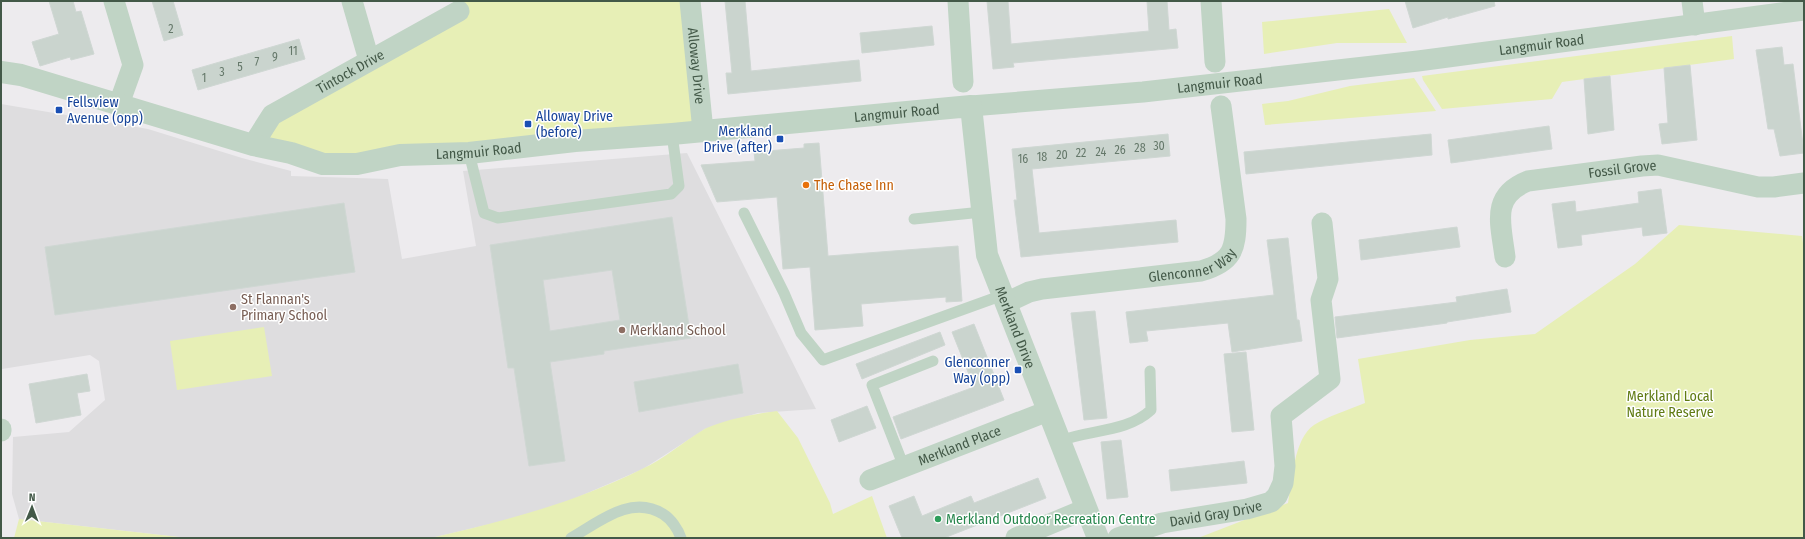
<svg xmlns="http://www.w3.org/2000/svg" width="1805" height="539" font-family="'Fira Sans Condensed',sans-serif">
<rect width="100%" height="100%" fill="#edebee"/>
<path fill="#dedddf" d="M1,104L148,129L242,158L291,171V176L388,179L402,259L476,246L463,171L687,153L816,409L758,413L705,429L643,469L562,504L499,522L431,538H188L19,519L12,494L13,437L69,432L105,400L99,361L90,355L2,369Z"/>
<g fill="#e7efb6">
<path d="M457,1H690L703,131L357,164L253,145L261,129L459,10Z"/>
<path d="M1389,9L1407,43H1337L1264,54L1262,22Z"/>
<path d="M1732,36L1734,59L1562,82L1552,99L1442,109L1423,80L1422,76Z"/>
<path d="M1414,78L1436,111L1265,125L1262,104L1288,101L1350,86Z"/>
<path d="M1679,225L1802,236L1804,250V538H1198L1288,503C1292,481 1294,438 1314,425C1326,417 1351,409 1365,403L1358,359L1470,340L1535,334L1635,264Z"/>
<path d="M264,327L272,376L177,390L170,341Z"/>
<path d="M777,411L798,438L830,503L833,514L872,496L887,538H431C505,521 574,503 642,469C664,459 683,442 703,430C719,421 759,413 777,411Z"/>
<path d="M19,519L188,538H14Z"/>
</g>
<g fill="#cad4ce" stroke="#cfd7d3" fill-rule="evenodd">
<path d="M49,1H73L76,12L81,11L94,54L71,60L70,57L40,66L32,42L59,34Z"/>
<path d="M152,1H173L183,35L164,41Z"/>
<path d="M725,1H745L751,71L859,60L861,81L728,94L726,73H732Z"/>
<path d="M987,1H1008L1011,44L1149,31L1147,1H1167L1169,30L1176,29L1178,48L1013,63L1014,67L993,69Z"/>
<path d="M1405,1H1494L1495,6L1448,19V17L1413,28Z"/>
<path d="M932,26L934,45L862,53L860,33Z"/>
<path d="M299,39L305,59L198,90L192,70Z"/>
<path d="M1782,47L1784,65L1793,64L1804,153L1780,156L1774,129H1768L1756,50Z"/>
<path d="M1690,65L1697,140L1662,144L1659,124L1668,123L1664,68Z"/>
<path d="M1610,76L1614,130L1588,134L1584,79Z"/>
<path d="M1549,126L1552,149L1451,163L1448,140Z"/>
<path d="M1168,134L1170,156L1032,169L1039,233L1176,220L1178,242L1021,257L1014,200H1017L1012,149Z"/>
<path d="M1431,134L1432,155L1246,174L1244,152Z"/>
<path d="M819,143L828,256L958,246L962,301L946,302V297L861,304L863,326L815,330L810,267L783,269L777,197L717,202L701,165L755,161L754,152L804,148V144Z"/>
<path d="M1661,189L1667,233L1643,236L1642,227L1611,231L1581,235L1582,245L1558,248L1552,204L1575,201L1576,212L1639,203L1638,192Z"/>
<path d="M344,203L355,272L55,315L45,247Z"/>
<path d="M672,217L691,338L604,351V354L550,362L565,461L529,466L514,368H508L490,245ZM612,270L620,320L550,331L543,280Z"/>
<path d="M1457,227L1460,247L1361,260L1359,240Z"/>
<path d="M1288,238L1297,320H1299L1302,341L1232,352L1228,323L1146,331L1148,341L1130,343L1126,312L1274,295L1267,240Z"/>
<path d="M1507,289L1511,312L1447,322V323L1337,338L1335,317L1457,302L1456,297Z"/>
<path d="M1095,311L1107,418L1084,420L1071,313Z"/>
<path d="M974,324L1004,400L901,439L893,417L974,387L952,332Z"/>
<path d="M940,332L945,345L862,379L856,364Z"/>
<path d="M1246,352L1254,430L1232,432L1224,354Z"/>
<path d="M738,364L743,393L639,412L634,382Z"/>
<path d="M87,374L90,391L77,393L81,415L36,423L29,384Z"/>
<path d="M867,406L876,428L839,442L831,420Z"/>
<path d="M1121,440L1128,497L1107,499L1101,442Z"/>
<path d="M1244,461L1247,483L1171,491L1169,470Z"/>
<path d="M1038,478L1046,498L944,538H902L889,506L914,496L922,516L971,496L974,503Z"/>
</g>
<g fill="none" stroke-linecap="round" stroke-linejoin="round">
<g stroke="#c0d4c5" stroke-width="11">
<path d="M469,153L484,213L498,218L671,194L679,186L672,134"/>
<path d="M744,213L784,293L801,333L823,360L1003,295"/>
<path d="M914,219L982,212"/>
<path d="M1060,441C1090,429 1126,433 1151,410L1150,371"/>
<path d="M904,467L872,385L933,361"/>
<path d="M571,538C599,522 631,494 663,514C671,519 678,529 681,538"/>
</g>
<g stroke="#c0d4c5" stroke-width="21">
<path d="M114,1L133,65L119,104"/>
<path d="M352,1L369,60"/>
<path id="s1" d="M690,1L703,131"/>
<path d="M958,1L963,82"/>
<path d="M1211,1L1215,62"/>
<path d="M1692,1L1695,25"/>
<path id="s2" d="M971,106L1143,92L1418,61L1804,10"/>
<path id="s3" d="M253,145L272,115L459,11"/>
<path id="s4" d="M1505,257C1501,224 1490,196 1528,181L1642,166L1658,165L1758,187H1774L1804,183"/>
<path id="s5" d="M1006,303L1029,292L1042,289L1201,271C1232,262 1236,250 1236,219L1221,106"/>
<path d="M1,429V431"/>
<path id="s6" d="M870,480L1048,411"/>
<path d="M1016,538L1086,509"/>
<path id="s7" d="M1118,538L1162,523L1247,509L1271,502L1277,496L1283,483L1285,466L1281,416L1330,379L1321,300L1328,279L1322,223"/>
</g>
<path stroke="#c0d4c5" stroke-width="22" id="s8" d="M1,72L21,75L253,145L291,153L323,164H357L400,155L469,153L575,141L672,134L971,106L987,255L1098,538"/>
</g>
<g fill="#1a4fb4" stroke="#fff" stroke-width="1.5">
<rect x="55" y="106" width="8" height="8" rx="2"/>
<rect x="524" y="120" width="8" height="8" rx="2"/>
<rect x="776" y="135" width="8" height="8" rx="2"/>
<rect x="1014" y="366" width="8" height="8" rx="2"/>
</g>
<circle fill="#e8710a" stroke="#fff" stroke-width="1.5" cx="806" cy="185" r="4"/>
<g fill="#8d6e63" stroke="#fff" stroke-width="1.5">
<circle cx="233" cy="307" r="4"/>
<circle cx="622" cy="330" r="4"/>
</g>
<circle fill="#2e9e5b" stroke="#fff" stroke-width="1.5" cx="938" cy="519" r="4"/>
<g text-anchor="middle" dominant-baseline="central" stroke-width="3" stroke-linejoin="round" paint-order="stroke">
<g font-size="12" fill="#65786a">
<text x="171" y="29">2</text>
<text x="293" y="51">11</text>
<text x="275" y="57">9</text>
<text x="257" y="62">7</text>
<text x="240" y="67">5</text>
<text x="222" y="72">3</text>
<text x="204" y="78">1</text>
<text x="1159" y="146">30</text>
<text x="1140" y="148">28</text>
<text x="1120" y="150">26</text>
<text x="1101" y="152">24</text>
<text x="1081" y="153">22</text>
<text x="1062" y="155">20</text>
<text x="1042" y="157">18</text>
<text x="1023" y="159">16</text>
</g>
<g font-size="14" fill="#435948" stroke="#fff">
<text stroke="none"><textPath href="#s2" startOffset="574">Langmuir Road</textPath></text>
<text stroke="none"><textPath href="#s1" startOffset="65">Alloway Drive</textPath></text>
<text stroke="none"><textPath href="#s3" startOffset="125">Tintock Drive</textPath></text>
<text stroke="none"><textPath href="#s2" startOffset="250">Langmuir Road</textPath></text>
<text stroke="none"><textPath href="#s8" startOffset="912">Langmuir Road</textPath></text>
<text stroke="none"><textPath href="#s8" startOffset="492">Langmuir Road</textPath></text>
<text stroke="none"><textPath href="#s4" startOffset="184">Fossil Grove</textPath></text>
<text stroke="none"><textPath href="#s5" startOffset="192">Glenconner Way</textPath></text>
<text stroke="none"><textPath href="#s8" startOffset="1214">Merkland Drive</textPath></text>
<text stroke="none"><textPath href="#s6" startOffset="96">Merkland Place</textPath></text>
<text stroke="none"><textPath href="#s7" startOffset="101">David Gray Drive</textPath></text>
</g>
<g font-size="14" fill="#164399" stroke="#fff" text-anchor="start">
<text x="67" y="102">Fellsview<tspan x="67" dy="16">Avenue (opp)</tspan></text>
<text x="536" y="116">Alloway Drive<tspan x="536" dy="16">(before)</tspan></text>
<text x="772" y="131" text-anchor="end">Merkland<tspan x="772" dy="16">Drive (after)</tspan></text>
<text x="1010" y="362" text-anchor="end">Glenconner<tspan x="1010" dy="16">Way (opp)</tspan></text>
</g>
<g font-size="14" fill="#c56008" stroke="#fff" text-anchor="start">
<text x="814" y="185">The Chase Inn</text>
</g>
<g font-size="14" fill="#785e54" stroke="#fff" text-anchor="start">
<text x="241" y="299">St Flannan's<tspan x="241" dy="16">Primary School</tspan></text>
<text x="630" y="330">Merkland School</text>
</g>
<g font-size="14" fill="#607b13" stroke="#fff">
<text x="1670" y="396">Merkland Local<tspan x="1670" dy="16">Nature Reserve</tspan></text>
</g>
<g font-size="14" fill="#27864d" stroke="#fff" text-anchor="start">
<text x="946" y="519">Merkland Outdoor Recreation Centre</text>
</g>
</g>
<rect width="1805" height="539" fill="none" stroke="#435948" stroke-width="4"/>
<g transform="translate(32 507) rotate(1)" stroke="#ffffff" stroke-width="3" paint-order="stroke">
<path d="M0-3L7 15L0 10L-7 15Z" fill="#435948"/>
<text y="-6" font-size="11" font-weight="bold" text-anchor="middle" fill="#435948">N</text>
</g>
</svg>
